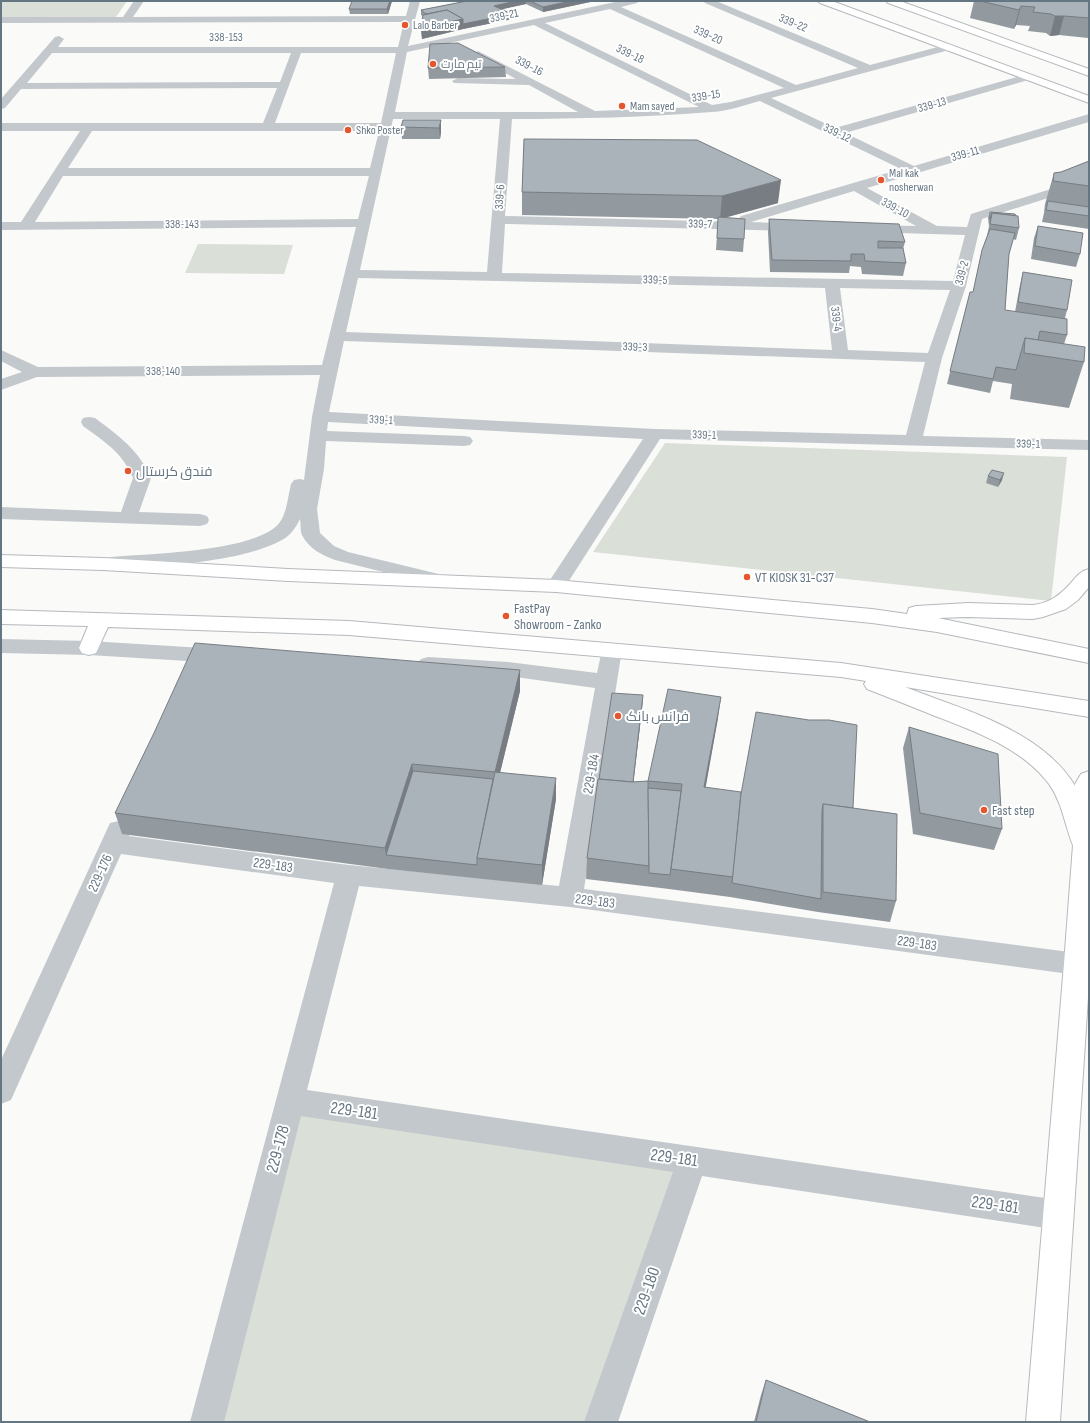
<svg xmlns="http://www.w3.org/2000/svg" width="1090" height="1423" font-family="'Sofia Sans Condensed',Cairo,sans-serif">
<rect width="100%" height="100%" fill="#fafaf8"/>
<g fill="#dadfd7">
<path d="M1,1H127L116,17L1,18Z"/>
<path d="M198,244L293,245L284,274L185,273Z"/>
<path d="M665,443L1067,457L1051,601L593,552Z"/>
<path d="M290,1101L692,1161L601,1422H207Z"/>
</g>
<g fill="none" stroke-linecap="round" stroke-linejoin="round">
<g stroke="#b5babe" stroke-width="2">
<g id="major">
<path d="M818,1H832L1089,96V103L820,3Z"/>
<path d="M886,1H900L1089,69V76L888,3Z"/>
<path d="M1089,771V982L1060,1422H1026L1064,964L1073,845L1075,784L1081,774Z"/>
</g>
</g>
<g stroke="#b4b9bd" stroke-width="2">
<g id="highway">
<path d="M1,555L103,558L288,569L556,580L872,609L907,614L909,608L916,606L968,603L1033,605C1049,603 1059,596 1070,584C1076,577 1080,571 1089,569V587L1078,600L1066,609L1043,617L1033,619L968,617L938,618L1089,649V663L937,632L872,623L556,592L288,581L103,570L1,567Z"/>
<path d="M1,610L349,621L841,663L1089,701V717L905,687C966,711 1051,732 1081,797C1084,804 1088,812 1089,820C1090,830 1089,843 1089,853L1085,855L1076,852C1065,830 1064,805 1049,784C1022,748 976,732 935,716C913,707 890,698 867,689L864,684L866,681L841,677L349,635L108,627L96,653L89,655L82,653L79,648L88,626L1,624Z"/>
</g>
</g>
<g fill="#c3c8cc" fill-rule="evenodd">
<path d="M134,1H144L133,17L406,16L410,1H420L408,46L620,1H639L637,3L621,7L796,85L858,68L705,3L703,1H716L870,65L949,44L953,45L954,47L953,49L771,98L835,128L1024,75H1032L1033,77L1032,79L845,133L914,166L1089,114V122L867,188L937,226L967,227L971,214L1089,177V185L982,219L966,286L942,358L923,436L1089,440V450L660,439L563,590L556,592L549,590L546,586L643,439L328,422L327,431L464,436L470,437L473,441L470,445L464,446L326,441L324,469L317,509L320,533L334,546L348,552L451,577L454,581L451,585L444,587L335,560C322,555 309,549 302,535C300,531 301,524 300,519C296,528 289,537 280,541C243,560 185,564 144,567C131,568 117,571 104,567L101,563L104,559L111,557C146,554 259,552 280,522C287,512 288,496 291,484L294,480L300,479L304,480L312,417L320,375L37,377L1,390V379L22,372L1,361V350L38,367L322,365L356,227L1,230V222H21L80,131H1V123H263L277,88L21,89L5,108L1,109V99L55,37L59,36L64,39L58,47H398L404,22L1,23V17H123ZM610,9L784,88L731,102L712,105L545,23ZM534,25L699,107L595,111L478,51L473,54L474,56L516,79L458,78L452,81L454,83L529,85L578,112H395L407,52ZM52,53H291L280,82L27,83ZM301,53H396L381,123H275ZM760,101L901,169L741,216L739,219L741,222L505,216L512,119C579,119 646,117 712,112C728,111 745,105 760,101ZM393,119H500L487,272L360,270ZM92,131H379L370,168H68ZM63,176H369L358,219L35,222ZM854,191L916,226L870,225L865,226L863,229L865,232L965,235L953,281L502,273L505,224L798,231L803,230L805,227L803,224L751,222ZM358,278L825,288L832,350L346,332ZM840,288L950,290L928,353L848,350ZM344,341L925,362L906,435L655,429L329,412Z"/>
<path d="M89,417L95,418C120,437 138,449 151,478L139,512L200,514L207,516L209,520L207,524L200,526L1,519V507L121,512L133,478C122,452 105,442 83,426L81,422L83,418Z"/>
<path d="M1,639L89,641L220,649L227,651L231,656L227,661L220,663L89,655L1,653Z"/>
<path d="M612,643L619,645L622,650L584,889L1077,953L1086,956C1089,962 1089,966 1086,972L1077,975L570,907L359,886L307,1090L1059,1200L1070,1204L1074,1215L1070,1226L1059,1230L702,1176L618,1422H584L673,1172L301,1116L224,1422H190L334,883L121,854L11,1100L1,1104V1060L110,823L119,821L128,823L131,830L129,836L349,865L559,886L595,688L508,676L428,671L421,669L417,664L421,659L428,657L508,662L597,673L602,650L605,645Z"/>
</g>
<use href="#major" fill="#fff" fill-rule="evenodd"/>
<use href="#highway" fill="#fff" fill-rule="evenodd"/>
</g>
<g fill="#929a9f">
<path d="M392,1L388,14H350L349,9Z"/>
<path d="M467,1H595L543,12L526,4L501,9L512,14V19L463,29L422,39L421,28L423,16L421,15V10Z"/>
<path d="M974,1H1089V36L1088,38L1059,35L1050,36L1046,33L1028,31L1030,26L1016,25L1014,29L970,18Z"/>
<path d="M505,67L506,77L429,79L428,68Z"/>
<path d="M441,120V132L440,139H402L401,127Z"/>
<path d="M524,139L778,203L724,218L744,239L743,252L716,250L718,219L522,215V192Z"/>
<path d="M1089,161V229L1042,222L1044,213L1045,204L1054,173L1061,172Z"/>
<path d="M990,212L1019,228L1016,240L1013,239L1009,254L1005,310L1015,312L1020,285L1023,272L1067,310L1065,318L1067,335L1064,344L1084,362L1069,408L1010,399L1012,384L993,381L990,393L947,384L970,292H973L982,250L987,236L989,226L988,218Z"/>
<path d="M769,219L905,242L903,249L906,263L903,276L862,274L861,267L850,266L849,273L770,272L768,232Z"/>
<path d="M1038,226L1080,254L1076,267L1031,259L1034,238Z"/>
<path d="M988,476L1002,480L998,487L986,483Z"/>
<path d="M520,670V691L500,773L556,799L542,885L388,869L122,834L115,813Z"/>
<path d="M643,695L642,709L633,782L648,781L718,718L705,788L853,808L896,901L890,922L818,912L730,897L669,889V888V889L586,879L587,858Z"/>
<path d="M909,727L1002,829L994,850L913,834L903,748Z"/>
<path d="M766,1380L870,1422H754L761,1395Z"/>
</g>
<g fill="#777d82">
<path d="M390,1H392L388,14L387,9Z"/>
<path d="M516,1H526V4L495,11L494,6Z"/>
<path d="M571,1H595L543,12V7Z"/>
<path d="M1021,6L1016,25L1014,29L1019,10Z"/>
<path d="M512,14V19L463,29L422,39L421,28L463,19Z"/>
<path d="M1055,16H1064L1059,35L1050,36Z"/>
<path d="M441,120V132L440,139L439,128Z"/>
<path d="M781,180L778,203L720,219L722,196Z"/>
<path d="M1004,473L1002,480L998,487L1000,480Z"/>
<path d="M520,670V691L495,793V772Z"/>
<path d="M643,695L642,709L631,803L632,789Z"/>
<path d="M721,697L718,718L702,808L704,787Z"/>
<path d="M412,764L415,785L386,855L385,848Z"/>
<path d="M556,778V799L542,885V865Z"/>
</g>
<g fill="#aab3b9" stroke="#777d82">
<path d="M352,1H390L387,9H349Z"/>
<path d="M467,1H516L494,6L512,14L463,24V19L447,10L426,14L421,10Z"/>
<path d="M530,1H571L543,7Z"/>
<path d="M980,1H1089V18L1064,16H1055L1051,14L1033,12L1035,7L1021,6L1019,10Z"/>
<path d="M447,10L463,19L421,28L423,15Z"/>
<path d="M458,43L505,67L428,68L430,44Z"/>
<path d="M403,120H441L439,128L401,127Z"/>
<path d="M524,139L697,140L781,180L722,196L522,192Z"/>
<path d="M1089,161V186L1053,181L1054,173L1061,172Z"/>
<path d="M1048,201L1089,207V216L1046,210Z"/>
<path d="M990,212L1015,214L1016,216L992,213L990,219Z"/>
<path d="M992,213L1018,216L1019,228L990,224Z"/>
<path d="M718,217L745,219L744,239L717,238Z"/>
<path d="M769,219L899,224L905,242L878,241V248H903L906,263L865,261L864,254H851V261L772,260Z"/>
<path d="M1038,226L1083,233L1080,254L1035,246Z"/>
<path d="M990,229L1015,233L1009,254L1005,310L1067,319V335L1040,331L1038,340L1025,338L1016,370L996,367L993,379L950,371L970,292H973L982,250Z"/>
<path d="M1023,272L1072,280L1067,310L1018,302Z"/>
<path d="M1025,338L1085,347L1084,362L1024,353Z"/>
<path d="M992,470L1004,473L1000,480L988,476Z"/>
<path d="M195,643L520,670L495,772L412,764L385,848L115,813L154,733Z"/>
<path d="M668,689L721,697L704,787L741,792L733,877L671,869L682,784L648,781Z"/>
<path d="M612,693L643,695L633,782L599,779Z"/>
<path d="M756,712L809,720H829L857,725L853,808L823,804L822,811L821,899L732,883L741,794Z"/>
<path d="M909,727L998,754L1002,829L920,813Z"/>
<path d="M413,771L493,779L477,858V865L386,855Z"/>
<path d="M495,772L556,778L542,865L477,858Z"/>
<path d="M598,779L632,782L648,781L649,866L587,858Z"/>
<path d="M648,788L681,791L670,875L649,873V866Z"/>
<path d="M823,804L897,814L896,901L823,892Z"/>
<path d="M766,1380L870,1422H756Z"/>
</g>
<g fill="#e4572e" stroke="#fff" stroke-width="1.5">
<circle cx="405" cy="25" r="4"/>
<circle cx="433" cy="64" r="4"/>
<circle cx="622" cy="106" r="4"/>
<circle cx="348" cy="130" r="4"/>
<circle cx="881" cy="180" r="4"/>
<circle cx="128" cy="471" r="4"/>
<circle cx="747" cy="577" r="4"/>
<circle cx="506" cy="616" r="4"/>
<circle cx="618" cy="716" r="4"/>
<circle cx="984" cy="810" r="4"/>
</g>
<g text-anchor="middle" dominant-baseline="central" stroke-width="4" stroke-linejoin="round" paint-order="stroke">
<g font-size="12" fill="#657683" stroke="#fff">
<text transform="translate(504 16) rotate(-12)">339-21</text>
<text transform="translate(793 23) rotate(23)">339-22</text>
<text transform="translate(708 35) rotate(24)">339-20</text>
<text x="226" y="37">338-153</text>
<text transform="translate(630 54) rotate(26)">339-18</text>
<text transform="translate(529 66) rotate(28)">339-16</text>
<text transform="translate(706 96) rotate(-9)">339-15</text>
<text transform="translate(932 105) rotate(-16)">339-13</text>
<text transform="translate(837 133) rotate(26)">339-12</text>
<text transform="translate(965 154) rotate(-16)">339-11</text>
<text transform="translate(500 197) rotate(-85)">339-6</text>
<text transform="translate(895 208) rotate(29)">339-10</text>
<text x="182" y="224">338-143</text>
<text transform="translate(700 224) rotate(1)">339-7</text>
<text transform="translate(962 273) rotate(-75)">339-2</text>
<text transform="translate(655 280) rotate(1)">339-5</text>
<text transform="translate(836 319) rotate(83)">339-4</text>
<text transform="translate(635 347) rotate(2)">339-3</text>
<text x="163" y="371">338-140</text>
<text transform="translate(381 420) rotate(3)">339-1</text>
<text transform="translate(704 435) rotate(2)">339-1</text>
<text transform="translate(1028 444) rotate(1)">339-1</text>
</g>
<g font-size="12" fill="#657683" stroke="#fff" text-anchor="start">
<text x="413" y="25">Lalo Barber</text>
<text x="441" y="64">تيم مارت</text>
<text x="630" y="106">Mam sayed</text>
<text x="356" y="130">Shko Poster</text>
<text x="889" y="173">Mal kak<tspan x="889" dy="14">nosherwan</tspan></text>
</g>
<g font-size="14" fill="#657683" stroke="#fff" text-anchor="start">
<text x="136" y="471">فندق کرستال</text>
<text x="755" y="577">VT KIOSK 31-C37</text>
<text x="514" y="608">FastPay<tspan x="514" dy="16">Showroom - Zanko</tspan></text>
<text x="626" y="716">فرانس بانک</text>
<text x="992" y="810">Fast step</text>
</g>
<g font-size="14" fill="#657683" stroke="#fff">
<text transform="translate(591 774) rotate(-80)">229-184</text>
<text transform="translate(273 865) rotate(8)">229-183</text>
<text transform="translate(100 873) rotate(-66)">229-176</text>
<text transform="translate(595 901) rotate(7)">229-183</text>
<text transform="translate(917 943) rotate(8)">229-183</text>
</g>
<g font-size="17" fill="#657683" stroke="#fff">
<text transform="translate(354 1111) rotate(8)">229-181</text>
<text transform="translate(278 1149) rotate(-75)">229-178</text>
<text transform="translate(674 1158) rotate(8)">229-181</text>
<text transform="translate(995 1205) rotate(8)">229-181</text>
<text transform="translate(647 1291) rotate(-71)">229-180</text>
</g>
</g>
<rect width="1090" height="1423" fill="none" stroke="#657683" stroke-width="4"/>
</svg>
